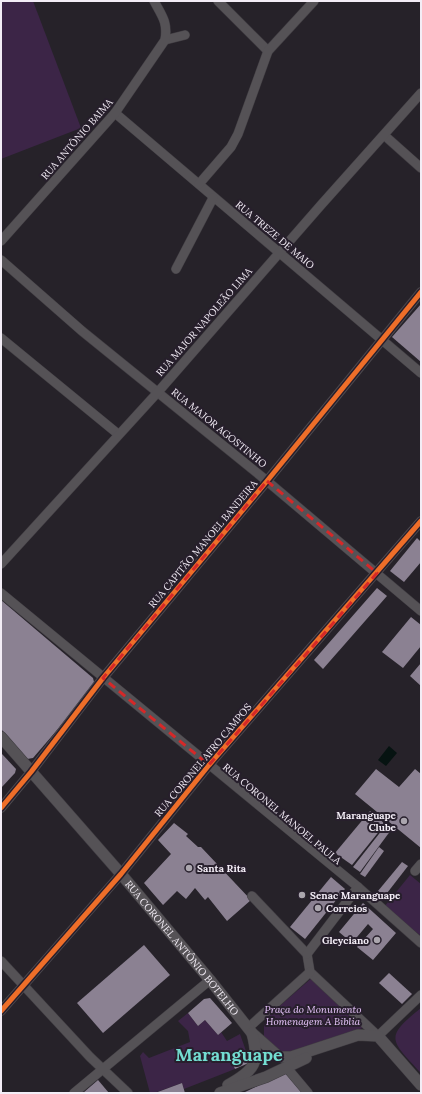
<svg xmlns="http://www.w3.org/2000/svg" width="422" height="1094" font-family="Lora,serif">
<rect width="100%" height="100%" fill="#262229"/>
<g fill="#3c2547">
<path d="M1,1H33L81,128L1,159Z"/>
<path d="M410,875L421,884V936L384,907Z"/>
<path d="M314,976L368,1026L292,1053L277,1051L264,1036V1026L267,1017Z"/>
<path d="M421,1008V1073C391,1040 383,1038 421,1008Z"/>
<path d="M188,1013L198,1026L205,1020L218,1035L221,1032L227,1041L240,1034L246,1051L230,1058L235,1069L184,1089L182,1083L154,1093H150L140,1056L143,1052L149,1058L190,1042L188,1031L178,1021Z"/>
</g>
<path fill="#061311" d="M389,746L397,753L386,766L378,760Z"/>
<g fill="#8b8192">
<path d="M421,304V362L392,337Z"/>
<path d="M417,538L421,542V562L404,582L390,571Z"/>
<path d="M377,588L387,596L323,669L314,660Z"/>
<path d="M1,600L93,678L95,686L33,758L27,759L1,729Z"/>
<path d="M411,617L421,625V646L403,668L382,652Z"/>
<path d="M421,663V686L410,676Z"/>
<path d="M2,754L16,769L15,773L1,788V756Z"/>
<path d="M376,769L399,787L415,769L421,774V848L355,794Z"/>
<path d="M370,811L385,824L352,865L335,853Z"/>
<path d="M174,823L188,834L186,836L198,847H201L251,900L227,921L208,897L205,900L195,888L186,899L177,891L163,905L144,883L171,854L158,840Z"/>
<path d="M386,825L391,830L360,872L353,867Z"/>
<path d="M379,847L384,851L365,877L360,874Z"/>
<path d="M402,862L408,866L384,897L378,891Z"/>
<path d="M331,877L345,889L305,939L290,927Z"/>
<path d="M363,903L396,933L373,960L357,947L373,929L368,924L352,943L339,932Z"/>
<path d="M144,945L170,975L103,1033L77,1003Z"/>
<path d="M389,973L412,994L402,1004L379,983Z"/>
<path d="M210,998L232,1023L218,1035L205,1020L198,1026L188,1013L204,999Z"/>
<path d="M246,1051L251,1062L235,1069L230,1058Z"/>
<path d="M286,1072L304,1093H243Z"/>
<path d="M98,1080L109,1093H83Z"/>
<path d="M182,1083L185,1093H155Z"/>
</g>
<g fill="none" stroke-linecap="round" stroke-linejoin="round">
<g stroke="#403d42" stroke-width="10">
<g id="minor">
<path d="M218,1L268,51"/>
<path d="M165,40L185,35"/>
<path d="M115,113L421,373"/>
<path d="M384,135L421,168"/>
<path d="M199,184L231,147L238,134L268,51L314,1"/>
<path d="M1,241L115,113L165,40C168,22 162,16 154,1"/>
<path d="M1,260L82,331L267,481L421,611"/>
<path d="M176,269L213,198"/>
<path d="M1,338L118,434"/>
<path d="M1,564L158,392L321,205L421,93"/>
<path d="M1,593L358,887L421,943"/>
<path d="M1,808L31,772L103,678L267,481L421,292"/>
<path d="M415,871L421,864"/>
<path d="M252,896L307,954L310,972L378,1036L421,995"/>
<path d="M307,954L358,887"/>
<path d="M1,961L90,1057L128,1093"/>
<path d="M1,1011L121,874L209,765L421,521"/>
<path d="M248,1028L310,972"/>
<path d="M287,1068L308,1093"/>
<path d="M74,1093L210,980"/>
</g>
</g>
<g stroke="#403d42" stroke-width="12">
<g id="tertiary">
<path id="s1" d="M1,737L121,874L210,980L252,1033L278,1056L282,1057H291L358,1035L378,1036L421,1085"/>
<path d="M228,1085C255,1070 260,1063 252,1033"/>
<path d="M220,1093L266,1077L306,1058"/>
</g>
</g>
<use href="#minor" stroke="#555256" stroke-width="9"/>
<use href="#tertiary" stroke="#555256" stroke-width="11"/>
<g stroke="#271f2c" stroke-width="8">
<g id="cycleway">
<path d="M1,808L31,772L103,678L267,481L421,292"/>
<path d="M1,1011L121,874L209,765L421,521"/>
</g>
</g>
<use href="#cycleway" stroke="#ee6e29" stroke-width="5"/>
</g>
<path fill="none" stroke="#d62828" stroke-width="3" stroke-dasharray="8 5" stroke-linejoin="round" d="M267,481L377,573L209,765L103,678Z"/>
<g fill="#aba6ae" stroke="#271f2c" stroke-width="1.5">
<circle cx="404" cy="821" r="4"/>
<circle cx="189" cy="868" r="4"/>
<circle cx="302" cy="895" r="4"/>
<circle cx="318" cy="908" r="4"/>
<circle cx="377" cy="940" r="4"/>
</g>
<g text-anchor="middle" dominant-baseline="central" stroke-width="4" stroke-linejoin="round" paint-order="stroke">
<g font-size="10" fill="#f3edf6" stroke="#271f2c">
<text transform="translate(77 139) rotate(-49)">RUA ANTÔNIO BAIMA</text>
<text transform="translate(275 235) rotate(40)">RUA TREZE DE MAIO</text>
<text transform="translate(204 322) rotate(-49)">RUA MAJOR NAPOLEÃO LIMA</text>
<text transform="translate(219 428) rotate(39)">RUA MAJOR AGOSTINHO</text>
<text transform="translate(203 544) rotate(-50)">RUA CAPITÃO MANOEL BANDEIRA</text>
<text transform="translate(203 760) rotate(-50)">RUA CORONEL AFRO CAMPOS</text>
<text transform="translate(282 814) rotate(40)">RUA CORONEL MANOEL PAULA</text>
<text stroke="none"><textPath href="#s1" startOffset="278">RUA CORONEL ANTÔNIO BOTELHO</textPath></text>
</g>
<g font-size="10" font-weight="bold" fill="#f3edf6" stroke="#271f2c" text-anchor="start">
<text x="396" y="815" text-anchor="end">Maranguape<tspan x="396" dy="12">Clube</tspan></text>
<text x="197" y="868">Santa Rita</text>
<text x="310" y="895">Senac Maranguape</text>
<text x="326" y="908">Correios</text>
<text x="369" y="940" text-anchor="end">Gleyciano</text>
</g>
<g font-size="10" font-style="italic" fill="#e7c5fb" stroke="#271f2c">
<text x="313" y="1009">Praça do Monumento<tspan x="313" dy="12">Homenagem A Biblia</tspan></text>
</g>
<g font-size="18" font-weight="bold" fill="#73ddd1" stroke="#271f2c">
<text x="229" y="1054">Maranguape</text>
</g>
</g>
<rect width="422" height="1094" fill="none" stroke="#f3edf6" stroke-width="4"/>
</svg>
